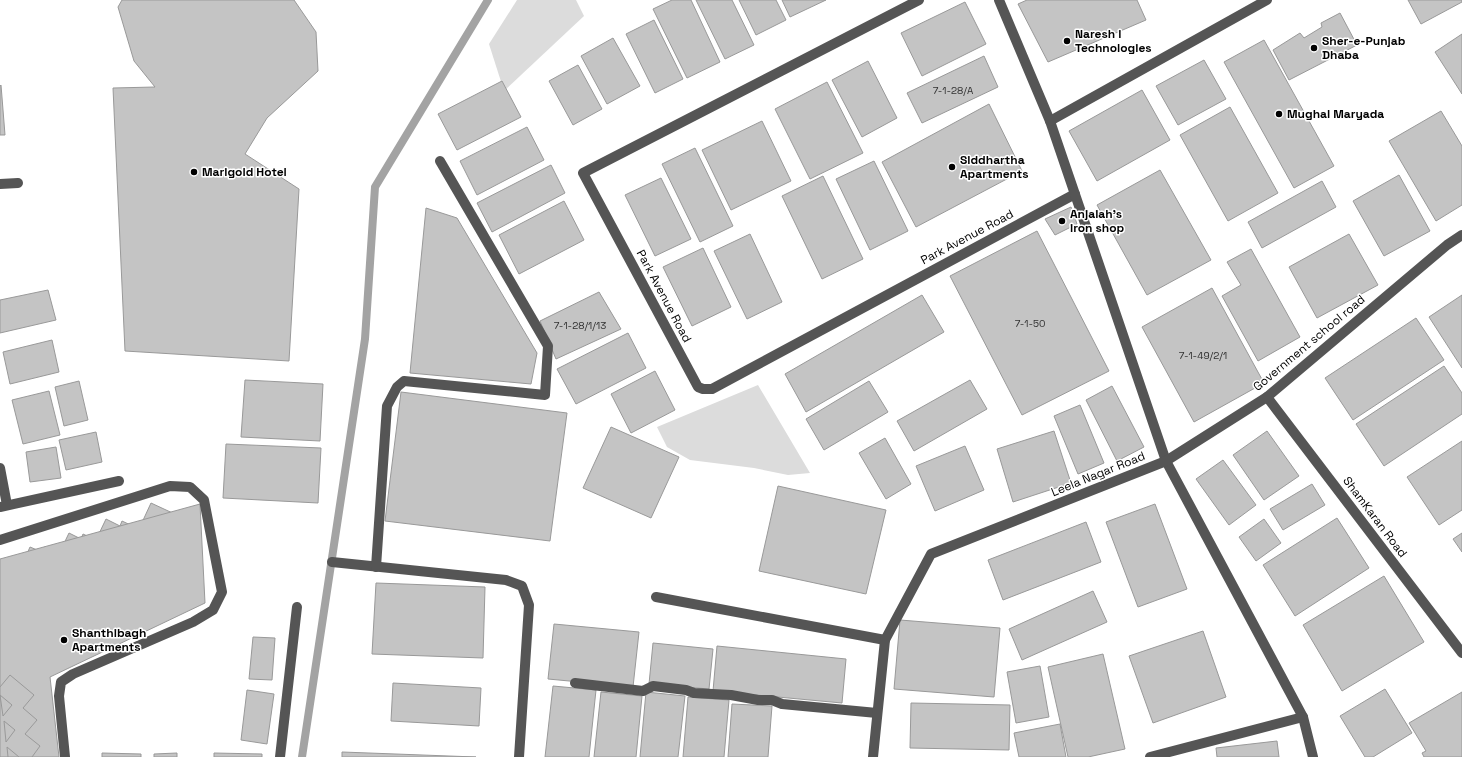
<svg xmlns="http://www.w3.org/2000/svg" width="1462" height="757" font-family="'Space Grotesk',sans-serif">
<rect width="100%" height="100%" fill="#fff"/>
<g fill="#dcdcdc">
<path d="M517,0H576L584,16L504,91L489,44Z"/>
<path d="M758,385L810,473L788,475L754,468L690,460L667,447L657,427Z"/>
</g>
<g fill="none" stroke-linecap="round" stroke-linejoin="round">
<path stroke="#a3a3a3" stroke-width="8" d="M302,757L365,339L375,187L488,0"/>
</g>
<g fill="#c4c4c4" stroke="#999" fill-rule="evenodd">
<path d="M122,0H294L316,32L318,71L267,118L245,154L299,189L289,361L125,351L113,88L155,87L134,61L118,7Z"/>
<path d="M672,0H691L720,62L687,78L653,9Z"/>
<path d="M696,0H732L754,45L725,59Z"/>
<path d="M739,0H776L786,20L756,35Z"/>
<path d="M782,0H826L790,17Z"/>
<path d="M1027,0H1137L1146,20L1048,62L1018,4Z"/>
<path d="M1408,0H1462V2L1421,24Z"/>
<path d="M965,2L986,44L922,76L901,33Z"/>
<path d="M1340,13L1357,45L1289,80L1273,50L1300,33L1304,38L1322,27L1321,23Z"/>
<path d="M654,20L683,79L655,93L626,34Z"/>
<path d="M1462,34V94L1435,52Z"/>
<path d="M613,38L640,86L607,104L581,56Z"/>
<path d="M1264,40L1334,166L1294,188L1224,62Z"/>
<path d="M984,56L998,87L922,123L907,93Z"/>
<path d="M1204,60L1226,99L1178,125L1156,86Z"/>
<path d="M868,61L897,118L862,137L832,80Z"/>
<path d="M578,65L602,109L573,125L549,81Z"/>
<path d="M502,81L521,117L457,150L438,114Z"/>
<path d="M827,82L863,153L810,179L775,109Z"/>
<path d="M1,85L5,135H0V86Z"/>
<path d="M1142,90L1170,140L1097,181L1069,131Z"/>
<path d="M989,104L1022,171L916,227L882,162Z"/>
<path d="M1230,107L1278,193L1228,221L1180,135Z"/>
<path d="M1441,111L1462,146V205L1436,221L1389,141Z"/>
<path d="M762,121L791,181L731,210L702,150Z"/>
<path d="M527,127L544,160L477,195L460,161Z"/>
<path d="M695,148L733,226L700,242L662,164Z"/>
<path d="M874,161L908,231L870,250L836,179Z"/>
<path d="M551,165L565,193L492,232L477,203Z"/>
<path d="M1160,170L1211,260L1147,295L1097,205Z"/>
<path d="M1399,175L1430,231L1384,256L1353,201Z"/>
<path d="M823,176L863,259L822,279L782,196Z"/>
<path d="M661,178L691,239L655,256L625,195Z"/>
<path d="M1322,181L1336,207L1262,248L1248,222Z"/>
<path d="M564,201L584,240L519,274L499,235Z"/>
<path d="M1071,207L1077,224L1055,235L1045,219Z"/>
<path d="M426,208L457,218L537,353L531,384L410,373Z"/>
<path d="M1037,231L1109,371L1022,415L950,276Z"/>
<path d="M750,234L782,302L747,319L714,251Z"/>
<path d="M1349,234L1378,285L1317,318L1289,267Z"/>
<path d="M703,248L731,307L692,326L663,267Z"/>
<path d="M1251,249L1300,337L1258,361L1222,296L1241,285L1227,262Z"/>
<path d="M1212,288L1264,383L1194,422L1142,327Z"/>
<path d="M48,290L56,320L0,333V300Z"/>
<path d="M599,292L621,329L556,359L540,321Z"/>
<path d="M922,295L944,332L806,412L785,374Z"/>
<path d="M1462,295V368L1429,317Z"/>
<path d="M1416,318L1444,360L1353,420L1325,378Z"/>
<path d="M628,333L646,368L576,404L557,369Z"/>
<path d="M52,340L59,372L10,384L3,352Z"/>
<path d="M1444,366L1462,393V414L1384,466L1356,424Z"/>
<path d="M655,371L675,410L631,433L611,394Z"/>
<path d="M245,380L323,384L320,441L241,437Z"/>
<path d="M970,380L987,409L914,451L897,421Z"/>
<path d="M79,381L88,420L64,426L55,387Z"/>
<path d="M869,381L888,412L824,450L806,419Z"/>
<path d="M1112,386L1144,447L1117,461L1086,400Z"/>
<path d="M49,391L60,435L23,444L12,400Z"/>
<path d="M401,392L567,413L550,541L385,521Z"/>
<path d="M1080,405L1104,463L1078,474L1054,416Z"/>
<path d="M611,427L679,457L651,518L583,488Z"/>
<path d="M1054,431L1071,483L1013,502L997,449Z"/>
<path d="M1267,431L1299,476L1264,500L1233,455Z"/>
<path d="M96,432L102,462L66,470L59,440Z"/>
<path d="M885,438L911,484L886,499L859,453Z"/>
<path d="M1462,441V510L1439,525L1407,477Z"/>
<path d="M226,444L321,448L318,503L223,498Z"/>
<path d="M965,446L984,490L935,511L916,466Z"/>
<path d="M56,447L61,478L30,482L26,452Z"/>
<path d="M1223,460L1256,505L1229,525L1196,479Z"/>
<path d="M1312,484L1325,505L1283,530L1270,509Z"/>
<path d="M778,486L886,510L866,594L759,571Z"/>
<path d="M151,503L179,516L176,521L190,528L184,542L187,541L190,553L182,556L200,565L195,577L199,578L185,607L158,595L152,607L148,605L142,618L118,607L111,621L108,619L101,632L79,621L72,634L66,632L60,643L38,633L31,648L24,644L19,655L0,646L7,630L1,627L8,612L33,624L44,600L0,614V563L19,572L30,547L42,552L44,547L59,554L69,533L81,539L83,534L96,540L106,519L120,526L122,521L139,529ZM139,543L155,551L133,558ZM97,558L111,565L90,572ZM164,562L153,583L131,572ZM58,568L76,576L50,585ZM126,574L114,599L87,586ZM17,582L35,590L9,598ZM85,587L74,610L49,598Z"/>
<path d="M200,504L205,603L50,677L59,757H0V559Z"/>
<path d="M1155,504L1187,589L1138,607L1106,522Z"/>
<path d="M1337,518L1369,568L1295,616L1263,565Z"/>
<path d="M1264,519L1281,543L1256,561L1239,537Z"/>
<path d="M1086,522L1101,562L1003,600L988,560Z"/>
<path d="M1462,533V552L1453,539Z"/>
<path d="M1384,576L1424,642L1342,691L1303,625Z"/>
<path d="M376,583L485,587L483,658L372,654Z"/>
<path d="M1093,591L1107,622L1022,660L1009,629Z"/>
<path d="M900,620L1000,628L994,697L894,689Z"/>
<path d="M554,624L639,632L633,687L548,679Z"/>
<path d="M1203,631L1226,697L1153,723L1129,656Z"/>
<path d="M253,637L275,638L272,680L249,679Z"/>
<path d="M653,643L713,649L709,689L649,684Z"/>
<path d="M717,646L846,659L842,703L713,691Z"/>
<path d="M1103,654L1125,749L1088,757H1068L1048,667Z"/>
<path d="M1040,666L1049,717L1016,723L1007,672Z"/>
<path d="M10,675L34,695L23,708L37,720L25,734L40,746L32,757H19L7,747L8,757H0V687ZM0,695L12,705L3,716ZM4,721L15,730L6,742Z"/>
<path d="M393,683L481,688L479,726L391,721Z"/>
<path d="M553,686L596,690L589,757H545Z"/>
<path d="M1385,689L1412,733L1373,757H1365L1340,716Z"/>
<path d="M247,690L274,694L267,744L241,740Z"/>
<path d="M601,692L642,696L636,757H594Z"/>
<path d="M646,692L685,696L678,757H640Z"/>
<path d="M1462,692V757H1424L1422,753L1426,751L1409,723Z"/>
<path d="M688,697L729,700L724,757H683Z"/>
<path d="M911,703L1010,705L1009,750L910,748Z"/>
<path d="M732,704L772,706L768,757H728Z"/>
<path d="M1060,724L1066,757H1019L1014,733Z"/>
<path d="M1277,741L1279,757H1217L1216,748Z"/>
<path d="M342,752L476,757H342Z"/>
<path d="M102,753L141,754V757H102Z"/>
<path d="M177,753V757H154V754Z"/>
<path d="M214,753L262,754V757H214Z"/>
</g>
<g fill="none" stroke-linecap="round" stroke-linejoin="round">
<g stroke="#555" stroke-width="10">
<path d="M919,0L583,173L698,387L703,389H712L1075,194"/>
<path d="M999,0L1050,121L1166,461L1303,717L1313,757"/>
<path d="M1050,121L1267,0"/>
<path d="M0,184L18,183"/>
<path d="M1267,397L1462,653"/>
<path d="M0,468L7,505"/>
<path d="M0,507L119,481"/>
<path d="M0,540L170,486L190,487L204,500L222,592L213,610L193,622L73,674L61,682L59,696L65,757"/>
<path d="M332,562L506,580L522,586L529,605L519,757"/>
<path d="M376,567L387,406L397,387L404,381L545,395L548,346L440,161"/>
<path d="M656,597L885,640"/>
<path d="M575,683L643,691L653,686L686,690L694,693L731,695L758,700H772L782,704L877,713"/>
<path d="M280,757L297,607"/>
<path d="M873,757L885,640L931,554L1166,461L1267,397L1447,245L1462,235"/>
<path d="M1150,757L1303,717"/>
</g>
</g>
<g fill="#000" stroke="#fff" stroke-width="1.5">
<circle cx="1067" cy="41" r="4"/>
<circle cx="1314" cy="48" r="4"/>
<circle cx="1279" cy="114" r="4"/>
<circle cx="952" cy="167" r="4"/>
<circle cx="194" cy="172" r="4"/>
<circle cx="1062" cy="221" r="4"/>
<circle cx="64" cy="640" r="4"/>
</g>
<g text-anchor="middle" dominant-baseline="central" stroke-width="3" stroke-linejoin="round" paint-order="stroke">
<g font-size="10" fill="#313131">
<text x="953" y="90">7-1-28/A</text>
<text x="1030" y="323">7-1-50</text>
<text x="580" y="325">7-1-28/1/13</text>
<text x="1203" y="355">7-1-49/2/1</text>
</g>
<g font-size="12" font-weight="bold" fill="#000" stroke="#fff" text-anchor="start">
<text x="1075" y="34">Naresh i<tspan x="1075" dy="14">Technologies</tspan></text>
<text x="1322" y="41">Sher-e-Punjab<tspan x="1322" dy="14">Dhaba</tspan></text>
<text x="1287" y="114">Mughal Maryada</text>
<text x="960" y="160">Siddhartha<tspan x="960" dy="14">Apartments</tspan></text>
<text x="202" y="172">Marigold Hotel</text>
<text x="1070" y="214">Anjaiah's<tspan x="1070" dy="14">iron shop</tspan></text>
<text x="72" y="633">Shanthibagh<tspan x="72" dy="14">Apartments</tspan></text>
</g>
<g font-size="12" fill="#000" stroke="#fff">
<text transform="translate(967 237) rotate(-28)">Park Avenue Road</text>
<text transform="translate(664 296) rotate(62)">Park Avenue Road</text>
<text transform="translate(1309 343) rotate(-40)">Government school road</text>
<text transform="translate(1098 474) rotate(-22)">Leela Nagar Road</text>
<text transform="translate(1375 517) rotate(53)">ShamKaran Road</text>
</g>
</g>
</svg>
